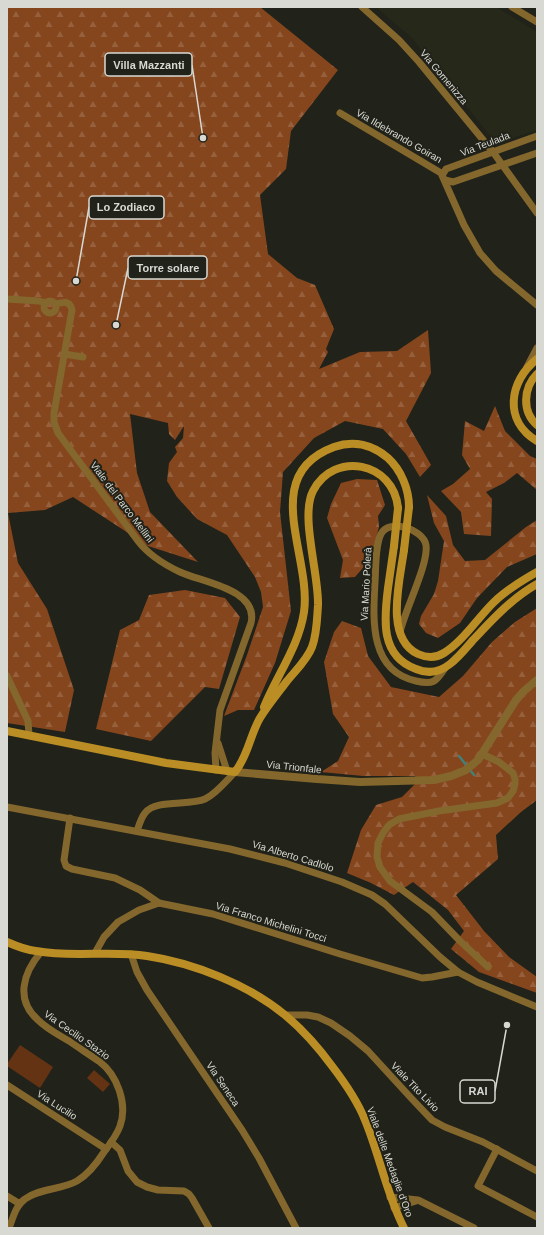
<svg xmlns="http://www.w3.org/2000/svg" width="544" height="1235" font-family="Helvetica,sans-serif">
<defs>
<pattern id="forest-firs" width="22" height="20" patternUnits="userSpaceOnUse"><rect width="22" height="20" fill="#85461d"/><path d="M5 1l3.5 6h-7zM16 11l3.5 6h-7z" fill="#96603d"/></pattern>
</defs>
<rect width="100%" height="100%" fill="#212219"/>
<path fill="#262919" d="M376,7H496L537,32V130L496,143L412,38Z"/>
<g fill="#633314">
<path d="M20,1045L53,1067L40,1088L7,1066V1064Z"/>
<path d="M94,1070L110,1084L103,1092L87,1078Z"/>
</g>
<g fill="url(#forest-firs)">
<path d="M7,7H260L338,70L291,131L286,169L260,195L268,254L297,278L315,285L334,329L326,349L328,352L319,369L360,352L397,351L428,330L431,373L406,421L431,465L420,477L406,454L383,429L345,421L314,438L283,472L280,512L291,611L275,663L254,710H238L224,716L247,655L263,607L261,592L255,577L227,535L197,519L177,497L167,481L169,463L177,452L175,447L183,438L184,426L175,440L169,434L168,423L130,414L137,473L150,512L198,562L148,546L73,497L45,510L8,513L18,563L47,609L74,690L65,732L7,723Z"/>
<path d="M495,406L505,431L530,456L537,459V490L517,473L504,483L486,492L492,499L491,536L464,534L461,512L441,491L453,484L470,469L462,455L465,421L484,431Z"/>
<path d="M357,479L377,480L385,505L378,516L379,527L374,546L368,562L355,577L340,578L343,560L327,518L331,504L341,483Z"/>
<path d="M427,495L446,516L453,545L465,561L485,560L526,527L537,520V554L507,567L477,598L460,623L438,638L426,633L419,624L421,616L434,594L438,581L444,541L434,523Z"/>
<path d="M185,590L225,598L240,617L219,689L205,687L151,741L96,729L120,630L139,620L149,595Z"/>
<path d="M537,608V800L521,812L496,835L498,859L456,895L484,931L509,957L537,977V993L479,972L451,949L464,931L448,910L413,882L394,895L371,883L347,873L361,830L376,805L402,797L418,781L415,776H363L321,772L338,761L349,737L333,714L324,662L334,632L342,621L361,628L368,656L391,687L439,697L463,676L492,642L515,622Z"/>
</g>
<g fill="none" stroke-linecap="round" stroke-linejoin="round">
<path stroke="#408178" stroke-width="2.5" d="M459,756L474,775"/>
<g stroke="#83672d" stroke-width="7">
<path d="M362,7L399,40L419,62L493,152L537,213"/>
<path d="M512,7L537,22"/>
<path d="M340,113L441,173L464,225L480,253L496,271L537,305"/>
<path d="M443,174L446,169L537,136"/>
<path d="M445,180L453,182L537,153"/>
<path d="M7,299L39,301L46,303"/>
<circle cx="50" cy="307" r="6"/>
<path d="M55,304C63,302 70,300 72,310L54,413V422L58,433L138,541C148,554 165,565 180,572C201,582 259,589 251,623L220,710L215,753L216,770"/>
<path d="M64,354L83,357"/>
<path d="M527,367L537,348"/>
<path d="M400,632C405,610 429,563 426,545C423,529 389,518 381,534C375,545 376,568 375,582C373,619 369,671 416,681C433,685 436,682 445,668"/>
<path d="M7,676L28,721L29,735"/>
<path d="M218,743L227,771"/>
<path d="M482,754L499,762L513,773L515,779V784L513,791L508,798L497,803L439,811L399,819L389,825L383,833L378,843L377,857L380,867L390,881L432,912L460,941L488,967"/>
<path d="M7,807L230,849L285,863L342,882L372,895L385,904L440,957L458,972L477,982L537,1007"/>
<path d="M70,818L64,860L66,866L72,869L115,878L140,890L159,903"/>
<path d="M137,831C139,825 141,818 145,813C155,799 189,806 205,799C216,794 226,781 235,772"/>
<path d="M95,953L104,937L118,922L139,910L159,903L213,914L340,954L422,978L432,977L458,972"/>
<path d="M131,954L137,972L147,990L242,1130L259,1158L296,1228"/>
<path d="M285,1015H307L318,1017L331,1023L350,1036L368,1051L412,1099L432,1120L445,1127L483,1142L537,1171"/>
<path d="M7,1085L106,1149"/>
<path d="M111,1142L120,1150L128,1171L137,1182L147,1187L158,1190L184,1191L189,1194L192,1198L209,1228"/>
<path d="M497,1149L478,1186L537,1217"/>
<path d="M7,1196L20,1204"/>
<path d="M390,1197L418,1200L474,1228"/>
<path d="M394,1208L416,1201"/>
<path d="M9,1228C13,1218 16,1205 25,1199C40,1188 61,1190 77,1181C89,1174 97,1163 104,1152C110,1144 117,1135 120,1126C128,1104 117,1075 100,1062C90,1055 79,1048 69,1041C59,1035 47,1029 38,1020C15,1000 23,973 41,952"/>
</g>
<path stroke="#83672d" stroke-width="8" d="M235,772L317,779L360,782L434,780L451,776L466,770L478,760L516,700L524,691L537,680"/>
<g stroke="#bb8e25" stroke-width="8">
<path d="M537,359C509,381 503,421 537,441"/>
<path d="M537,374C523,388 522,412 537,425"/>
<path d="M394,546C392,560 390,574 388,588C384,619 380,656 416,669C428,674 440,672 450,664C459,657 466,648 473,640C493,619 512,598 537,584"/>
<path d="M404,550C400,580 384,638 418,654C427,658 436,658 444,653C463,641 477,619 493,603C506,590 521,581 537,572"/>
<path d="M264,707C277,675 299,646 304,612C312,556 258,475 334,447C354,440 373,445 388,458C401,470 409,489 409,507"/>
<path d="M7,731L166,763L235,772C248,756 250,735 260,718C268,705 278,693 287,681C296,670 307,660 312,647C317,634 317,619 318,605C319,574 300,516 313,491C334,450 394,462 398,508"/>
<path d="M7,942C16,946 26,950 36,951C73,958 110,950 147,956C194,963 249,985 285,1015C303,1030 318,1047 332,1066C345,1083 357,1100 365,1120C380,1156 386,1193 404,1228"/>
</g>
<g stroke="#bb8e25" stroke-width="8">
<path d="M394,546L398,508"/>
<path d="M404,550L409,507"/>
</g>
</g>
<g text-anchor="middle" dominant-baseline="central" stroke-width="4" stroke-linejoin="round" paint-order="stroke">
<g font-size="10" fill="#d7d9d2" stroke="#212219">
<text transform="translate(444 77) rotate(50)">Via Gomenizza</text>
<text transform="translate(399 136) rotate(30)">Via Ildebrando Goiran</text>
<text transform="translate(485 144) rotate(-21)">Via Teulada</text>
<text transform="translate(122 502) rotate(53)">Viale del Parco Mellini</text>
<text transform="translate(366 584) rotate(-87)">Via Mario Polerà</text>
<text transform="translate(294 767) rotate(6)">Via Trionfale</text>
<text transform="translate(293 856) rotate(17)">Via Alberto Cadlolo</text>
<text transform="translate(271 922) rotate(17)">Via Franco Michelini Tocci</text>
<text transform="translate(77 1035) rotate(35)">Via Cecilio Stazio</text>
<text transform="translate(223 1084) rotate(56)">Via Seneca</text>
<text transform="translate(415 1087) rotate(46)">Viale Tito Livio</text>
<text transform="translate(57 1105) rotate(33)">Via Lucilio</text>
<text transform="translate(390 1162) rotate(70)">Viale delle Medaglie d'Oro</text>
</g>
</g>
<path fill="none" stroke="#d7d9d2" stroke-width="1.5" d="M203 138L192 65M76 281L89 207M116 325L128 268M507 1025L495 1091"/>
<g fill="#d7d9d2" stroke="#212219" stroke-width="1.5">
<circle cx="203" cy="138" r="4"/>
<circle cx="76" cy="281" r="4"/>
<circle cx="116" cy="325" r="4"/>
<circle cx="507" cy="1025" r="4"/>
</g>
<g fill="#212219" stroke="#d7d9d2" stroke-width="1.5">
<rect x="105" y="53" width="87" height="23" rx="4"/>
<rect x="89" y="196" width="75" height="23" rx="4"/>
<rect x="128" y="256" width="79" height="23" rx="4"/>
<rect x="460" y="1080" width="35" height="23" rx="4"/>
</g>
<g font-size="11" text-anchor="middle" font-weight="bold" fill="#d7d9d2">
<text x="149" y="69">Villa Mazzanti</text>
<text x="126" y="211">Lo Zodiaco</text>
<text x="168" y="272">Torre solare</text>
<text x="478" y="1095">RAI</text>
</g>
<rect width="544" height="1235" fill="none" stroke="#d7d9d2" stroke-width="16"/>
</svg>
